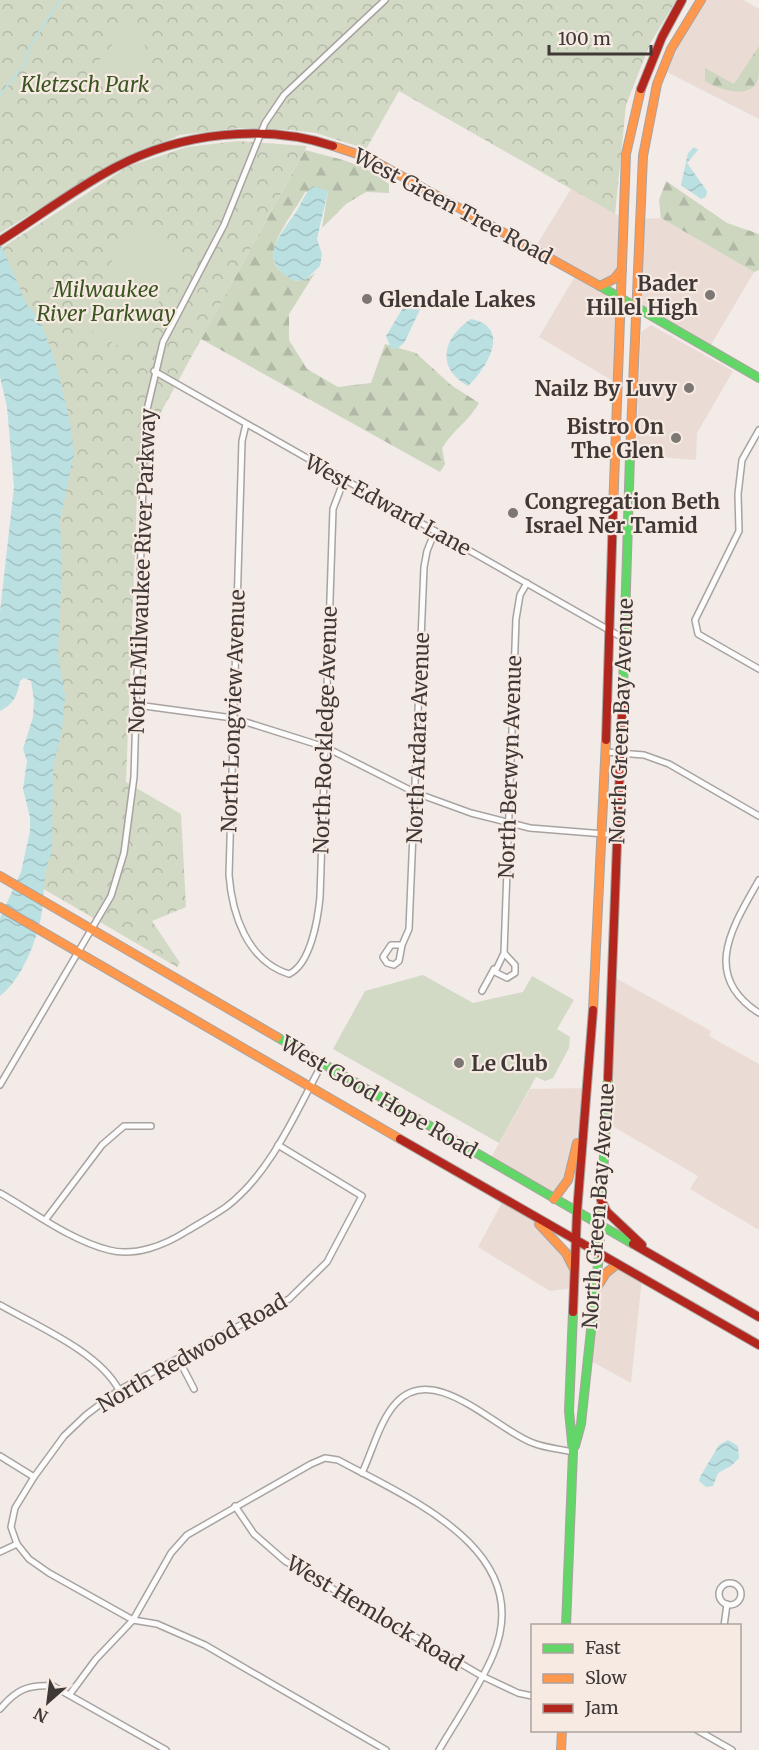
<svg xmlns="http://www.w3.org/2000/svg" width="759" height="1750" font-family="Merriweather,serif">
<defs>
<pattern id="forest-firs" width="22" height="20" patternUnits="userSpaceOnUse" patternTransform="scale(1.5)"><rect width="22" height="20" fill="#cdd6bf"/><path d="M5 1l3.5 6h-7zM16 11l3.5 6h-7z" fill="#b1b8a5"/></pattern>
<pattern id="park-crowns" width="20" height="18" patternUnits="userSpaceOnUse" patternTransform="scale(1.5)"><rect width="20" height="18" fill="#d2d9c5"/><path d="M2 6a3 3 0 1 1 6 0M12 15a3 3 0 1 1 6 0" fill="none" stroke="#b5bbaa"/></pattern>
<pattern id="water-waves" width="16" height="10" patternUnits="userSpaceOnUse" patternTransform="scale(1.5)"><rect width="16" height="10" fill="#bbe0e2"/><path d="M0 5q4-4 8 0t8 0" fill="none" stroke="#a2c1c2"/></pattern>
</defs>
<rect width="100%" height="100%" fill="#f2ebe8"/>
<g fill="#eadcd4">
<path d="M701,0H743L759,9V119L663,70Z"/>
<path d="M571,189L624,219L622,269L600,286L621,298L618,384L539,337L577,273L533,251Z"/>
<path d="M661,218L754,272L708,350L635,306L640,219Z"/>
<path d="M651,325L733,371L697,433L696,460L636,455L641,332Z"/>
<path d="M612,976L711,1031L709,1036L759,1064V1230L690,1189L698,1176L604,1121Z"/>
<path d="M585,1088L572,1166L554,1199L489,1161L530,1089Z"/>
<path d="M504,1199L531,1215L569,1258L575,1288L550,1291L478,1247Z"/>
<path d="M616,1265L642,1279L631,1383L587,1359L594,1294Z"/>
</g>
<g fill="url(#forest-firs)">
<path d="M759,46C759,55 759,66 759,75C755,102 719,90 705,81V68L734,84Z"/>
<path d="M305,150L343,160L365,168L389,184V193L366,192L346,204L322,228L328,191L305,192C296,211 264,246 276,266C280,272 289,277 295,281L305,280L315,273L289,314V340L307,369L338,387L371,383L385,344L416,353L451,385L479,403C469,421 453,430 442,448L445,464L440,472L201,339Z"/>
<path d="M666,181L727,223L759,234V270L754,272L661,218L659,200Z"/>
</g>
<g fill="url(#park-crowns)">
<path d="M0,0H676L650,44L626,105L615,214L399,91L366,149L316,133L292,130L240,128L180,135L107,167L0,233Z"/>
<path d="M238,141L307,146L155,423L146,500L137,495L126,782L181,814L186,907L152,921L180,963L177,967L30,881L40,732L0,249L129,166L187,147Z"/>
</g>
<g fill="#d2d9c5">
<path d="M129,24C155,52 156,71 135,102L92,69Z"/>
<path d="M131,225L185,254L131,353L78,324Z"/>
<path d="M423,975L473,1003L523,992L532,976L574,1000L557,1029L570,1037L569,1048L553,1078L545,1081L536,1077L499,1143L333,1049L365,991Z"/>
</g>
<g fill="url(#water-waves)">
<path d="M694,147L698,150L687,163L707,191L706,197L701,199L681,185L688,153Z"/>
<path d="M313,186L328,191L317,239L322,254L320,266L305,280L295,281C254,260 281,235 298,209C303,200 305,193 313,186Z"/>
<path d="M0,242L27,305L39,318L55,360L70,422L74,453L60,520L62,567L58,655L65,696L62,729L53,768L52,852C42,872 45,896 41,917C36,943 21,980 0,996V918L21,872L30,831V817L23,789L27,761L23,749L33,717L34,700L31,681L24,678L20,681C17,696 14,704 0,711V612L14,487L7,407L0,377Z"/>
<path d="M412,293L426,297L404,343L397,349L391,348L386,336Z"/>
<path d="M471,319C512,327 487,368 468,386C435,368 443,337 471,319Z"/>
<path d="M728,1440L738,1446L739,1458L731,1466L718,1473L713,1486L706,1487L699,1481L700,1477L719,1445Z"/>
</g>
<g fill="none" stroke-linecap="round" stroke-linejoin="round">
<path stroke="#bbe0e2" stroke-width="2" d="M0,95L24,65L30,46L60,0"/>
<g stroke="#a8a3a0" stroke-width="8">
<g id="street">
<path d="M154,371L623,638"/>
<path d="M246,424L242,441L229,875C232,914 247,961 289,974C311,964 318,918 320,897L333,509L344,480"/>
<path d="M759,430L742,460L738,494L739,531L695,620L698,634L759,669"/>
<path d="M137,705L233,718L325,747L416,793L471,813L530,828L617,835"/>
<path d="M606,752L644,755L669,764L759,816"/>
<path d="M759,880C733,926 700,975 759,1013"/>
<path d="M402,945L399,961L394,965L387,963L383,957L391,945H402L409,929L424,567L427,551L435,531"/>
<path d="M504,953L515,965V973L507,978L495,972L504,953L516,619L520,595L527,583"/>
<path d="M482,991L494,969"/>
<path d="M0,1085L111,896L124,853L134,777L145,418L163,342L224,225L265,123L284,95L385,0"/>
<path d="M278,1145L362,1196L327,1262L289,1299L119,1390L86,1415L64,1436L34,1477L15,1508L11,1527L17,1544L29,1559L49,1573L133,1620L157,1624L205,1645L386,1750"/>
<path d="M0,1193C35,1213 70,1240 109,1250C135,1257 165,1245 187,1231C200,1223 213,1216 226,1207C271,1173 296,1112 322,1064"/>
<path d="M46,1219L102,1145L124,1126H151"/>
<path d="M0,1305C37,1326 99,1352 119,1390"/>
<path d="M179,1360L194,1389"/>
<path d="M0,1456L34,1477"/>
<path d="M362,1473C372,1452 380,1420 396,1403C434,1361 495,1429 533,1443C545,1448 560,1449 573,1452"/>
<path d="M235,1506L254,1534L285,1561L482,1676L518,1693L532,1696"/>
<path d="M0,1552L17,1544"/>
<circle cx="730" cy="1594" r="11"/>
<path d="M724,1626L727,1604"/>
<path d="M70,1694L96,1659L133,1620L171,1553L187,1535L311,1464L325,1458L338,1460C410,1499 537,1551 493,1655C479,1688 457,1719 439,1750"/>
<path d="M0,1709C16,1690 28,1684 53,1686L166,1750"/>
<path d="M697,1730L732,1750"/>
</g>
</g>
<g stroke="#a8a3a0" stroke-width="10">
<g id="fast">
<path d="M598,285L759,378"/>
<path d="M623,688L630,455"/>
<path d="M277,1037L633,1244"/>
<path d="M575,1446L581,1424L599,1255L608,1078"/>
<path d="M566,1626L573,1452L569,1411L573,1312"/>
</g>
</g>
<g stroke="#a8a3a0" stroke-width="10">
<g id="slow">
<path d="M333,146L369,158L598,285"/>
<path d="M600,286L614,279L622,269"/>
<path d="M630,455L643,156L657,84L671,49L701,0"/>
<path d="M613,512L626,154L641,89"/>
<path d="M0,876L277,1037"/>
<path d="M0,907L400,1139"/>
<path d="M593,1010L606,740"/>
<path d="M554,1199L568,1180L577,1143"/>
<path d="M539,1224L566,1253L573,1267"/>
<path d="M598,1286L606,1273L616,1265"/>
<path d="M561,1750L562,1730"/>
</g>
</g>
<g stroke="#a8a3a0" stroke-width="10">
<g id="jam">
<path d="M641,89L662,37L682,0"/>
<path d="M0,241C38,217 76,188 116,167C180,133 264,123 333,146"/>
<path d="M606,740L613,512"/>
<path d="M608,1078L623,688"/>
<path d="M400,1139L759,1345"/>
<path d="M601,1200L607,1212L642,1245"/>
<path d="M633,1244L759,1317"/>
<path d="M573,1312L577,1212L593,1010"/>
</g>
</g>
<use href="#street" stroke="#fdfcfc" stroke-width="5"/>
<use href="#fast" stroke="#63d668" stroke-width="8"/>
<use href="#slow" stroke="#ff974d" stroke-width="8"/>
<use href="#jam" stroke="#b3261e" stroke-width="8"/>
</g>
<g fill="#7d7774" stroke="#f7eae3" stroke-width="2">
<circle cx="710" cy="295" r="6"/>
<circle cx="367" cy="299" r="6"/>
<circle cx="689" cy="388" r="6"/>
<circle cx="676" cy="438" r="6"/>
<circle cx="513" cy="513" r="6"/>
<circle cx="459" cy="1063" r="6"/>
</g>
<g text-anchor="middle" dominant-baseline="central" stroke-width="4.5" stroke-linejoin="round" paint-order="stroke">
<g font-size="21" font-style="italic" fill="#3a5620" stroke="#f7eae3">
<text x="85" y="84">Kletzsch Park</text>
<text x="106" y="289">Milwaukee<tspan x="106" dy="24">River Parkway</tspan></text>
</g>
<g font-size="21" fill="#3e3836" stroke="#f7eae3">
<text transform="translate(453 206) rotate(28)">West Green Tree Road</text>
<text transform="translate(388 505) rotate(29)">West Edward Lane</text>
<text transform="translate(142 571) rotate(-88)">North Milwaukee River Parkway</text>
<text transform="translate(233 711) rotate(-88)">North Longview Avenue</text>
<text transform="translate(621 721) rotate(-88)">North Green Bay Avenue</text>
<text transform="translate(325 730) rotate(-88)">North Rockledge Avenue</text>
<text transform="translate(418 738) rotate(-88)">North Ardara Avenue</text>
<text transform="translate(510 767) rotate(-88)">North Berwyn Avenue</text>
<text transform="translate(379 1097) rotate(30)">West Good Hope Road</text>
<text transform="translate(598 1206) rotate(-86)">North Green Bay Avenue</text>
<text transform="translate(192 1353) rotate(-30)">North Redwood Road</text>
<text transform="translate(375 1613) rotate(31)">West Hemlock Road</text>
</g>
<g font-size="21" font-weight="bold" fill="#3e3836" stroke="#f7eae3" text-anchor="end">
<text x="698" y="283">Bader<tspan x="698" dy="24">Hillel High</tspan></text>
<text x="379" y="299" text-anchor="start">Glendale Lakes</text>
<text x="677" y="388">Nailz By Luvy</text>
<text x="664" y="426">Bistro On<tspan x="664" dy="24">The Glen</tspan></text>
<text x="525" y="501" text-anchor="start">Congregation Beth<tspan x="525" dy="24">Israel Ner Tamid</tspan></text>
<text x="471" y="1063" text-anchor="start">Le Club</text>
</g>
</g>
<rect x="531" y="1624" width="210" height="108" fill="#f7eae3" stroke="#ada39e" stroke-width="1.5"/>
<rect x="543" y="1644" width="30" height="9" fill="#63d668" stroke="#ada39e" stroke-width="1.5"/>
<text x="585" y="1654" font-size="18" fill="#3e3836">Fast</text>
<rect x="543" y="1674" width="30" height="9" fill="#ff974d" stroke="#ada39e" stroke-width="1.5"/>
<text x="585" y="1684" font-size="18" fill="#3e3836">Slow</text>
<rect x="543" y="1704" width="30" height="9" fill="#b3261e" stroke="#ada39e" stroke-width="1.5"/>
<text x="585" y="1714" font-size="18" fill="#3e3836">Jam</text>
<g transform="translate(48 1702) rotate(208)" stroke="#f7eae3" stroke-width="4.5" paint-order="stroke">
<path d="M0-4.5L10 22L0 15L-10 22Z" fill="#3e3836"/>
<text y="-9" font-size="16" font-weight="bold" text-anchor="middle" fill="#3e3836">N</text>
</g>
<path d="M549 45v9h102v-9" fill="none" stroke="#3e3836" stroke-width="3"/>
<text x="558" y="45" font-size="18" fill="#3e3836" stroke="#f7eae3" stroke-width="4.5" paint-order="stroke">100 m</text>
</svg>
